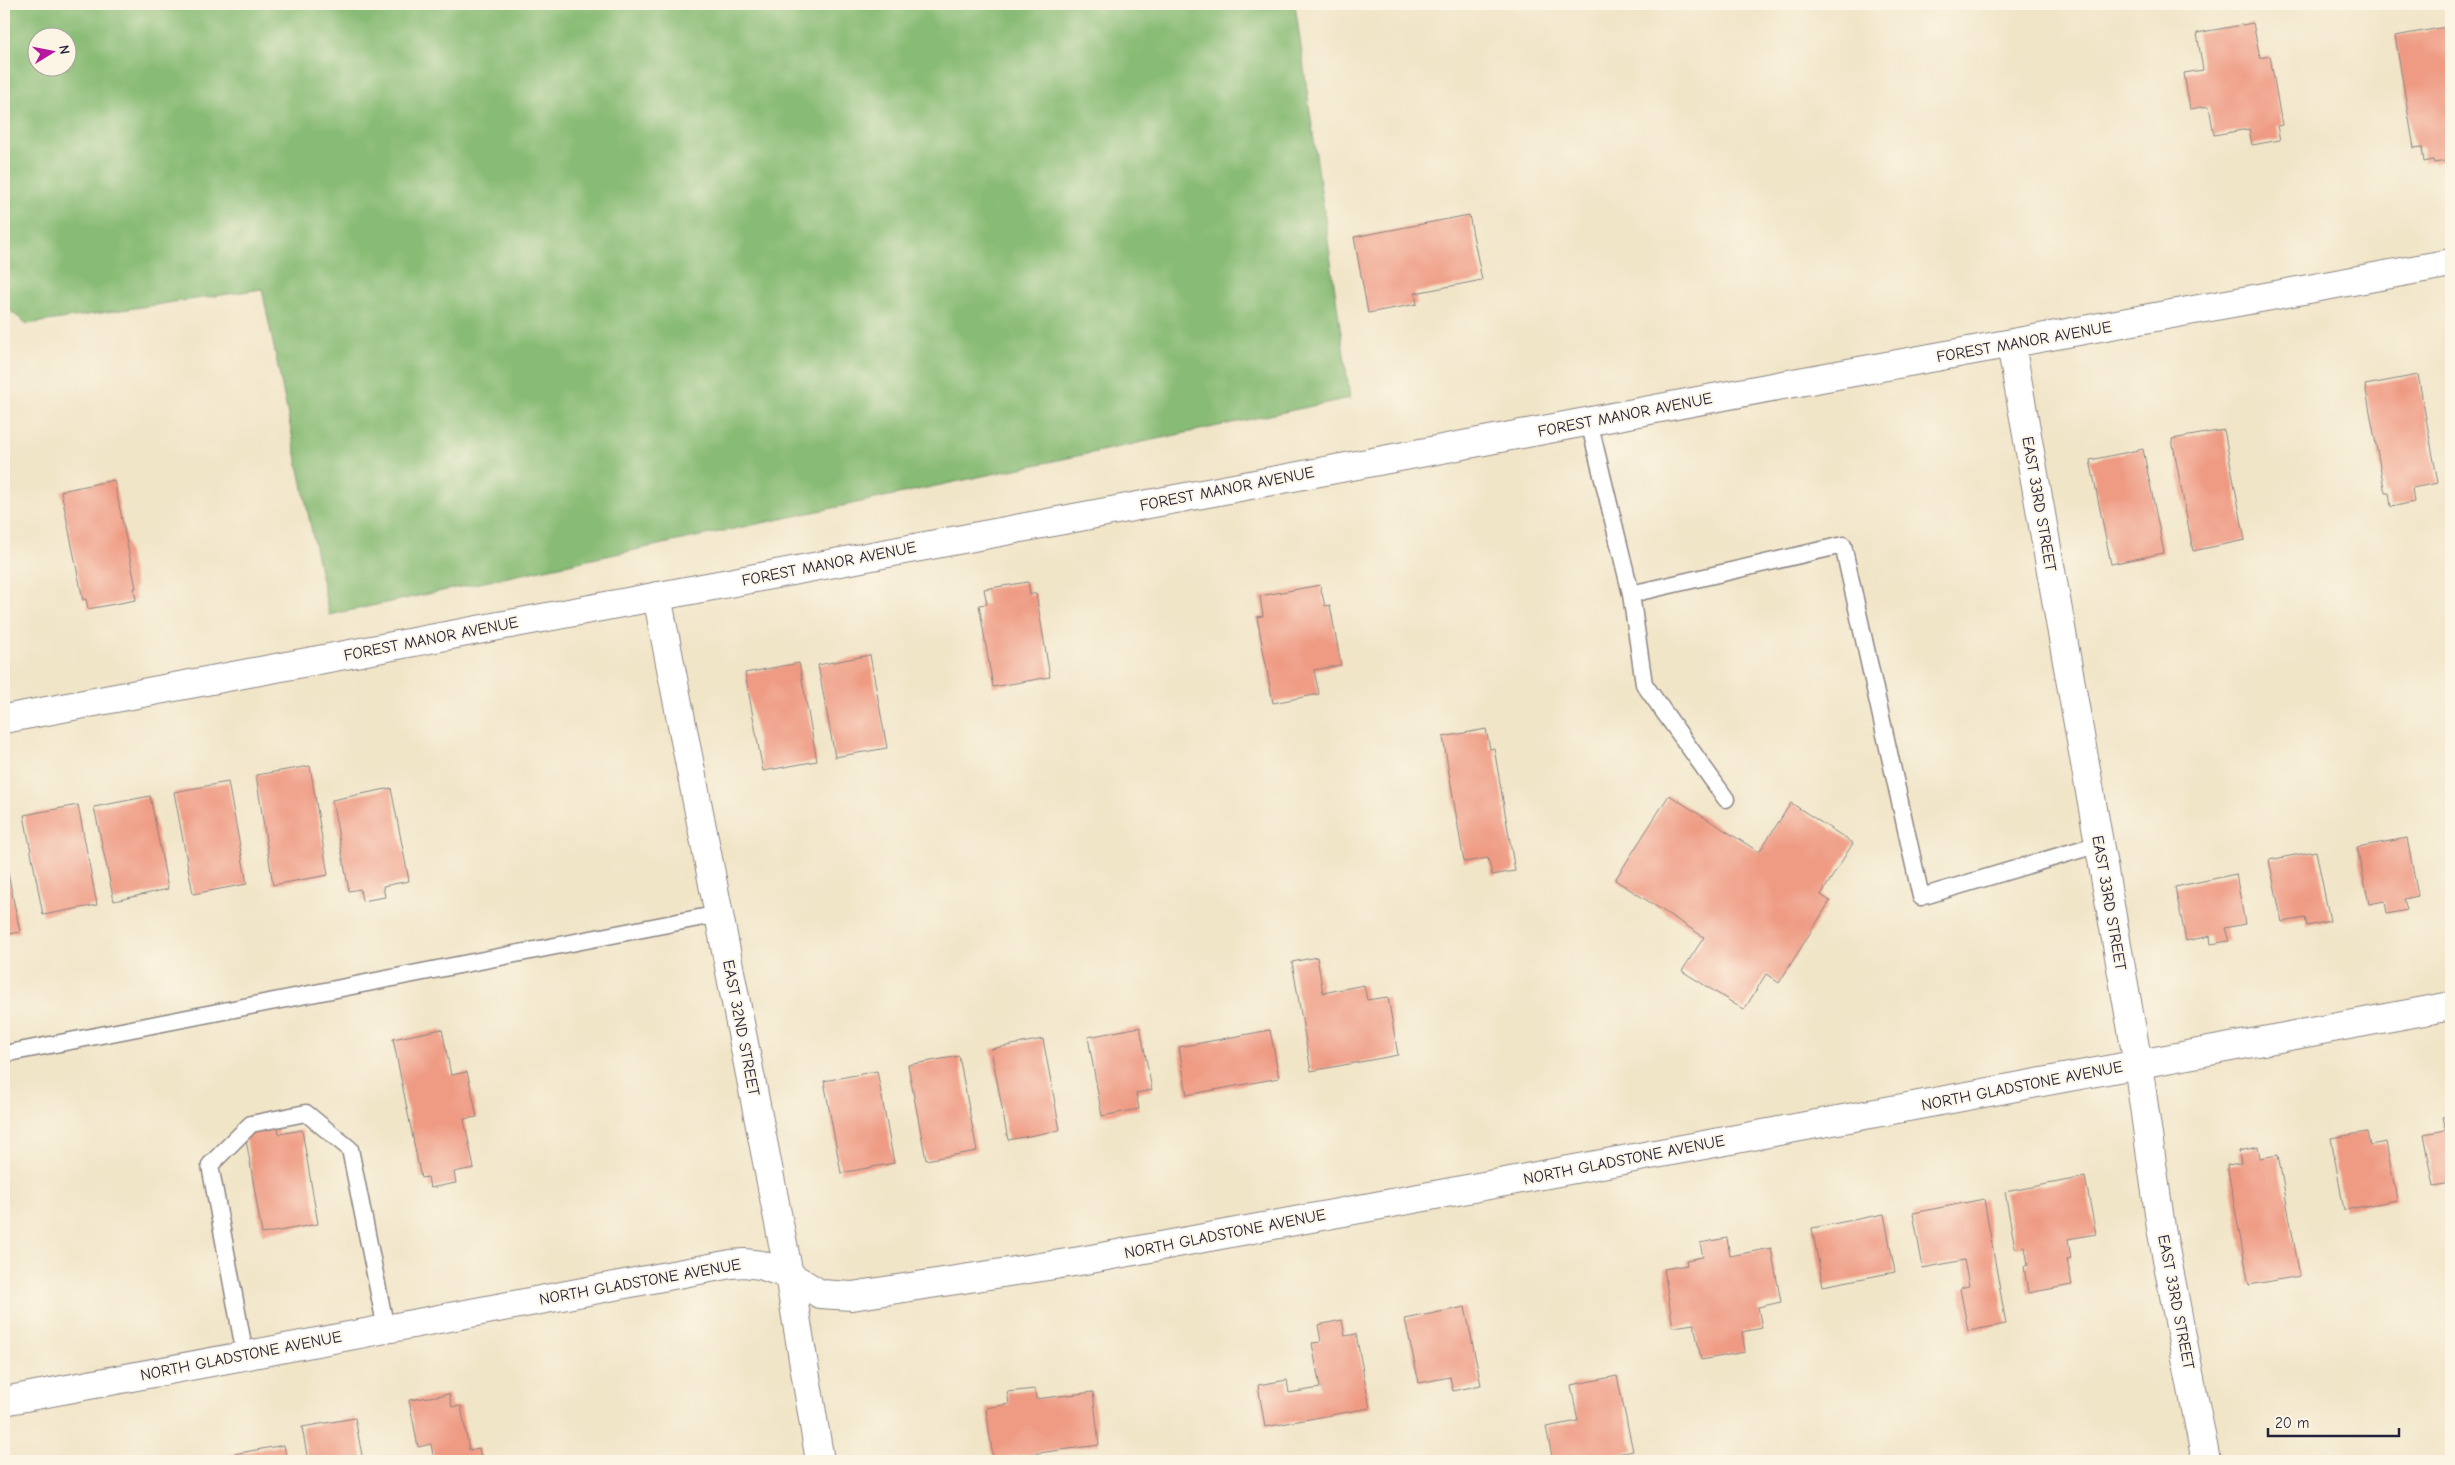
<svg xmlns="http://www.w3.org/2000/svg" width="2455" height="1465" font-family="'Comic Neue',sans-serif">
<rect width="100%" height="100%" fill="#fcf5e5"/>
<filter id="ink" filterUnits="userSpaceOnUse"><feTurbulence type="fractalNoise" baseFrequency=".02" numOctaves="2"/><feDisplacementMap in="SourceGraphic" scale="10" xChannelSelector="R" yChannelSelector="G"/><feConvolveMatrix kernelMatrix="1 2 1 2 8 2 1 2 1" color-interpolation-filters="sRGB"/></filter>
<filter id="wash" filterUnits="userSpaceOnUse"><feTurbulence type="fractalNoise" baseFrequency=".0096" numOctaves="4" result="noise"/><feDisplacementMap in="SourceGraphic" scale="20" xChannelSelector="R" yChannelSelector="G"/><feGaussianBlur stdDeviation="1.12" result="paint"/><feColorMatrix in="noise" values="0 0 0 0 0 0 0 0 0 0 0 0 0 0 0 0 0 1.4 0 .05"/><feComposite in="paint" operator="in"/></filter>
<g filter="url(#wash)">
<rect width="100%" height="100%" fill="#f1e5c8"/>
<path fill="#88bb75" stroke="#556e58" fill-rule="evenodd" d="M4,4H1295L1350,398L329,615L262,289L27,324L4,306ZM38,38H68V68H38Z"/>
<g id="blocks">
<g fill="#ef9b84">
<path d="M2253,23L2260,58L2270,56L2282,125L2277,126L2280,140L2252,145L2249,129L2214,135L2209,106L2190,109L2184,73L2203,70L2197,33Z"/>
<path d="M2446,27L2451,58V160L2434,163L2433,160L2424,162L2422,147L2414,148L2395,36Z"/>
<path d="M1469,215L1482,280L1415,293L1417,304L1368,313L1354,237Z"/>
<path d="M2418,375L2438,483L2412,488L2414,502L2391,507L2389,493H2385L2365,385Z"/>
<path d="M2224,430L2245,540L2193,551L2172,439Z"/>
<path d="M2143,449L2164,553L2111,564L2090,460Z"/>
<path d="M114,480L136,588H134L136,600L88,609L86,599L83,600L61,491Z"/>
<path d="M1028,582L1030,595L1036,593L1050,677L993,687L979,605L987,604L984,589Z"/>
<path d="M1320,585L1325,606L1330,605L1341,665L1314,670L1319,694L1273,703L1257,617L1263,616L1260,596Z"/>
<path d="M870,655L887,748L835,757L818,665Z"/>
<path d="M799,663L817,761L763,771L745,673Z"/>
<path d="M1486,729L1490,749L1494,748L1515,871L1492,875L1488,858L1464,862L1443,737Z"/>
<path d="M310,766L328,875L273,885L256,775Z"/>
<path d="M228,782L247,884L193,894L174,792Z"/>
<path d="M391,788L409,881L383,886L385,897L362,901L360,889L349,891L332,800Z"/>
<path d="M1669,795L1759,852L1791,803L1853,843L1821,895L1830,901L1779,983L1766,974L1744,1010L1682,971L1704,937L1615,880Z"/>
<path d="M150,796L168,889L114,901L94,807Z"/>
<path d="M78,805L97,905L43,915L24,815Z"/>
<path d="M2407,838L2418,896L2404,899L2407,910L2387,914L2385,901L2369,904L2357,847Z"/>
<path d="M2316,851L2330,921L2307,926L2305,918L2282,922L2269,860Z"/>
<path d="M4,854L20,932L4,935Z"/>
<path d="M2236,874L2245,924L2225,928L2229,941L2211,944L2210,936L2186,941L2175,887Z"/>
<path d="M1317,957L1323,993L1364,985L1367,1000L1388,997L1398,1055L1311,1071L1292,962Z"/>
<path d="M1140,1027L1152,1090L1136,1093L1139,1109L1102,1116L1088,1037Z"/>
<path d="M442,1029L451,1075L467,1072L471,1088L477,1117L464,1119L474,1168L454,1172L456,1183L430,1188L428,1177L421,1178L393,1039Z"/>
<path d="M1270,1030L1279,1078L1187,1095L1179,1047Z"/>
<path d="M1043,1039L1060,1130L1008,1140L991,1049Z"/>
<path d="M959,1056L977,1151L926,1160L908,1065Z"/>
<path d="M877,1071L894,1163L841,1173L824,1081Z"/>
<path d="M2451,1116V1183L2434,1186L2424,1134L2446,1130L2443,1117Z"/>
<path d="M278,1127L279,1134L302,1130L318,1224L262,1234L245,1133Z"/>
<path d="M2367,1132L2370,1145L2386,1142L2397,1200L2344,1210L2331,1138Z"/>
<path d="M2258,1147L2260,1158L2278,1155L2300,1276L2249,1285L2227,1165L2241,1163L2239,1151Z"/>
<path d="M2085,1177L2096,1234L2068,1239L2071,1258L2067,1259L2072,1285L2028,1293L2024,1266L2028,1265L2025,1247L2015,1248L2005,1192Z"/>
<path d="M1984,1199L2006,1324L1968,1331L1960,1288L1969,1286L1964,1260L1923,1268L1913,1213Z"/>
<path d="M1884,1214L1895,1272L1823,1286L1812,1228Z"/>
<path d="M1727,1238L1730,1256L1771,1248L1781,1302L1758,1307L1762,1328L1742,1332L1745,1352L1701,1360L1694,1324L1673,1327L1664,1269L1687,1265L1686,1260L1703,1257L1700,1243Z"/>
<path d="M1465,1307L1481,1385L1453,1391L1450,1377L1419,1383L1405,1319Z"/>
<path d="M1342,1320L1345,1336L1356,1334L1370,1408L1265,1427L1258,1385L1287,1380L1289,1393L1320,1388L1312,1343L1321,1342L1318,1325Z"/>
<path d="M1617,1376L1633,1451L1590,1459V1461H1553L1546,1427L1578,1421L1571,1385Z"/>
<path d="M1035,1389L1036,1399L1093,1392L1099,1445L993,1459L986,1408L1009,1404L1007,1392Z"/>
<path d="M449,1394L452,1407L461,1406L469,1450L479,1448L482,1461H434L431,1444L418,1447L409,1400Z"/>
<path d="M355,1418L363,1461H308L302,1427Z"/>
<path d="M284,1445L287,1461H229L228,1455Z"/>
</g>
</g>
</g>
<g filter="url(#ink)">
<use href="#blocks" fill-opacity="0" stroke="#8a8482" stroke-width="1"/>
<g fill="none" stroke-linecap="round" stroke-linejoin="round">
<g stroke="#8a8482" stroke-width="19">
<g id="service">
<path d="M1589,422L1631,594L1843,545L1921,897L2099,844"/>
<path d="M1631,594L1644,684L1726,799"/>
<path d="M4,1054L719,914"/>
<path d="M245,1355L210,1165L251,1124L306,1113L350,1149L386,1329"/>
</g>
</g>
<g stroke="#8a8482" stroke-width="30">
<g id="minor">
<path d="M2011,344L2138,1064L2161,1228L2206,1461"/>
<path d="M657,596L789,1275L820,1461"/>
<path d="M4,1401L731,1264L744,1263L761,1265L789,1275L820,1294L852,1296L1080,1261L2451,1006"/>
</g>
</g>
<g stroke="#8a8482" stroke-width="30">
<path id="tertiary" d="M4,719L1788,384L2451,263"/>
</g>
<use href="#service" stroke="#fff" stroke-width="16"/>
<use href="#minor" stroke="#fff" stroke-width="28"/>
<use href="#tertiary" stroke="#fff" stroke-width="28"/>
</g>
</g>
<g text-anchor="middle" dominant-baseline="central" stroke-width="4" stroke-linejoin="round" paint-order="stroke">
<g font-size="16" fill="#22223b" stroke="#fcf5e5">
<text transform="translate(2024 342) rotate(-10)">FOREST MANOR AVENUE</text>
<text transform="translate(1625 415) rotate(-11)">FOREST MANOR AVENUE</text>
<text transform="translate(1227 489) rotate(-11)">FOREST MANOR AVENUE</text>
<text transform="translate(2039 504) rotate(80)">EAST 33RD STREET</text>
<text transform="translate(829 564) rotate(-11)">FOREST MANOR AVENUE</text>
<text transform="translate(431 639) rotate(-11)">FOREST MANOR AVENUE</text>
<text transform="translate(2109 903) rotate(80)">EAST 33RD STREET</text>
<text transform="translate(741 1028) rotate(79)">EAST 32ND STREET</text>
<text transform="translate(2022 1086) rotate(-11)">NORTH GLADSTONE AVENUE</text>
<text transform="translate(1624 1160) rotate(-11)">NORTH GLADSTONE AVENUE</text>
<text transform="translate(1225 1234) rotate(-11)">NORTH GLADSTONE AVENUE</text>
<text transform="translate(640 1282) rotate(-10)">NORTH GLADSTONE AVENUE</text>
<text transform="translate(2176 1302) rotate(79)">EAST 33RD STREET</text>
<text transform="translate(241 1356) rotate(-11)">NORTH GLADSTONE AVENUE</text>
</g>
</g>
<rect width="2455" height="1465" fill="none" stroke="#fcf5e5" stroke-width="20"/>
<g transform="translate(52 52) rotate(80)"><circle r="24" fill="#fcf5e5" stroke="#a5a1a1"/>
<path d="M0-4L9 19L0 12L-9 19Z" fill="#b5179e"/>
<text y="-8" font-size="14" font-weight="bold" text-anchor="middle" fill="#22223b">N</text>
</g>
<path d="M2268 1428v8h131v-8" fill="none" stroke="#22223b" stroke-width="2.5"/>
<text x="2275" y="1428" font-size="15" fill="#22223b" stroke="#fcf5e5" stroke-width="4" paint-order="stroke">20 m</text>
</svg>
